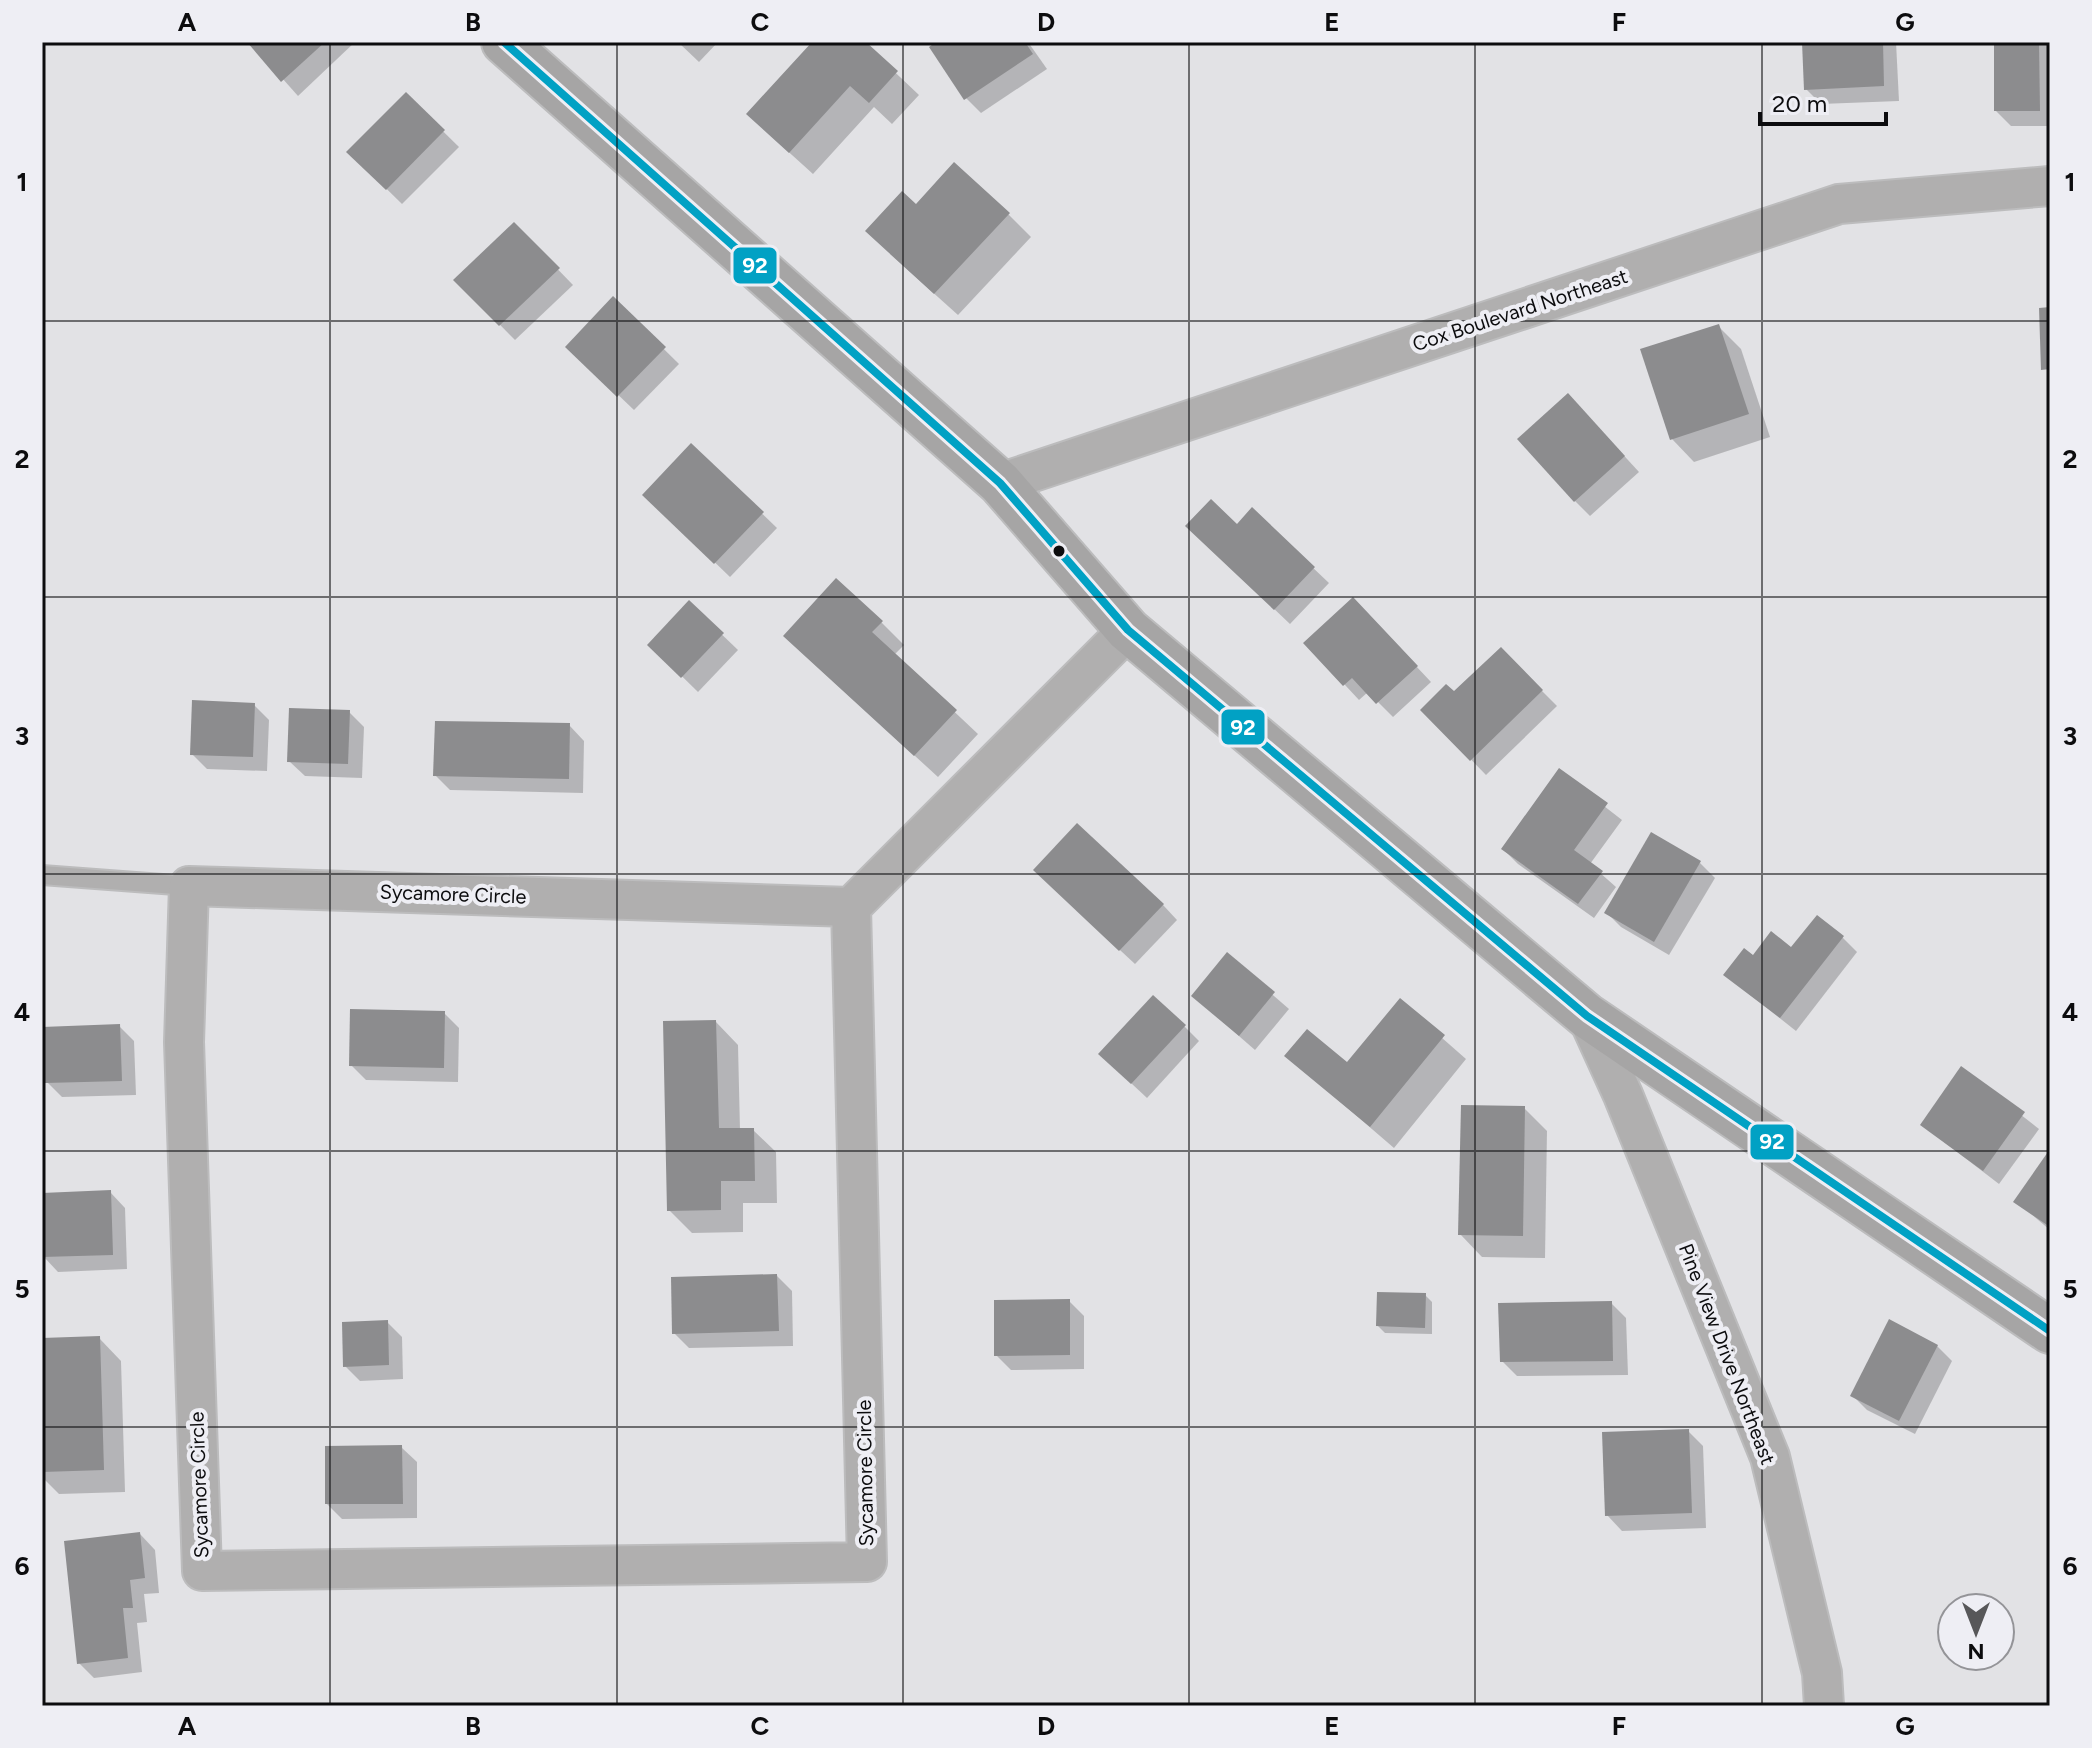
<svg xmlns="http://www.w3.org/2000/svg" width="2092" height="1748" font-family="Figtree,sans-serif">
<rect width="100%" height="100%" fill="#e2e2e5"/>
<g fill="#0003">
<path d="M250,42H355L298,96Z"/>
<path d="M678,42H718L699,62Z"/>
<path d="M814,42H863L919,95L892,124L874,107L813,174L771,136Z"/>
<path d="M940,42H1028L1047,69L981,113L966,98Z"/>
<path d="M1804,42H1896L1899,101L1821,104L1806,89Z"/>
<path d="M1996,42H2050V126H2011L1996,111Z"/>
<path d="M406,95L459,147L402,204L349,152Z"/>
<path d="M916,206L1008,214L1031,237L958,315L890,254Z"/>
<path d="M514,224L573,285L515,340L456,280Z"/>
<path d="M613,299L679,364L634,410L568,347Z"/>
<path d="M1718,326L1741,349L1770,437L1694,462L1672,439Z"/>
<path d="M1583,411L1639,472L1590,516L1575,501Z"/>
<path d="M692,446L777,528L730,577L645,495Z"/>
<path d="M1252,510L1329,583L1290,624L1203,541L1237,527Z"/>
<path d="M689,603L738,650L698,692L650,645Z"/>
<path d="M1368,615L1431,682L1393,717L1368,692L1359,700L1306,643Z"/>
<path d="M881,622L904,645L894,655L978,734L938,777L808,658Z"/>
<path d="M1501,650L1557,706L1486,775L1423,710L1454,694Z"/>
<path d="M254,705L269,720L267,771L207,769L192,754Z"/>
<path d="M349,712L364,727L362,778L305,776L289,761Z"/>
<path d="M569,725L584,741L583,793L450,790L435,775Z"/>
<path d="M1559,771L1622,820L1590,864L1616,887L1594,918L1518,864L1503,849Z"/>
<path d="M1700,863L1715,878L1669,955L1621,927L1606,912Z"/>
<path d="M1050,885L1163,905L1177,920L1135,964Z"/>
<path d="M1842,937L1857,952L1796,1031L1725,975L1753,958Z"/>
<path d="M1227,955L1289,1009L1255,1050L1193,996Z"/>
<path d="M1400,1001L1466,1059L1394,1148L1287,1056L1348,1065Z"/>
<path d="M444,1013L459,1028L458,1082L366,1080L351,1065Z"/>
<path d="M716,1022L738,1045L740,1130H753L776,1152L777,1203H743V1232L692,1233L669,1210Z"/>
<path d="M119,1026L134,1041L136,1095L62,1097L47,1082Z"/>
<path d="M1184,1026L1199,1041L1147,1098L1115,1068Z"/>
<path d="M1962,1069L2039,1129L1999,1184L1922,1125Z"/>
<path d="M1524,1108L1547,1131L1545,1258L1482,1257L1460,1234Z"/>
<path d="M2050,1153V1230L2016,1201Z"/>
<path d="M110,1192L125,1208L127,1269L58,1272L43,1256L42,1195Z"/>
<path d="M777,1276L792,1291L793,1346L689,1348L674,1333Z"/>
<path d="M1425,1295L1432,1302V1334L1385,1333L1378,1326Z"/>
<path d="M1069,1301L1084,1316V1369L1011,1370L996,1355Z"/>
<path d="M1611,1303L1626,1318L1628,1375L1517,1376L1502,1361Z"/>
<path d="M387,1322L402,1337L403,1379L360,1381L345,1366Z"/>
<path d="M99,1338L121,1361L125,1492L59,1494L42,1477V1340Z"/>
<path d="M1937,1346L1952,1361L1915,1434L1867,1410L1852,1395Z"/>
<path d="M1688,1431L1703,1446L1706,1528L1622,1531L1607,1515Z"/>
<path d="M401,1447L417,1462V1518L342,1519L327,1504Z"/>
<path d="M140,1534L155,1550L159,1593L144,1594L147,1622L137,1623L142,1672L94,1678L79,1663Z"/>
</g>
<g fill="#8c8c8e">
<path d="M247,42H325L281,82Z"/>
<path d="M812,42H866L898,71L869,103L850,86L789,153L746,114Z"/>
<path d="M936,42H1025L1033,54L964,100L929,47Z"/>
<path d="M1802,42H1883L1884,86L1804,90Z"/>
<path d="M1994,42H2039L2040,111H1994Z"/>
<path d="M406,92L445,130L386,190L346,152Z"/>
<path d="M954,162L1010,213L934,294L865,231L902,191L916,204Z"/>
<path d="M514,222L560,268L499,326L453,280Z"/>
<path d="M613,296L666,347L617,397L565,347Z"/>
<path d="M2050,307V369L2041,370L2039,308Z"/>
<path d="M1719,324L1749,414L1670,440L1640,349Z"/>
<path d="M1568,393L1625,456L1574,502L1517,439Z"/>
<path d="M691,443L764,512L714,564L642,495Z"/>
<path d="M1211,499L1237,524L1252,507L1315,567L1274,610L1185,526Z"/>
<path d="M836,578L883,621L872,632L957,710L914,756L783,636Z"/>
<path d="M1353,597L1418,666L1376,704L1352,678L1343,686L1303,643Z"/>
<path d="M689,600L724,633L681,678L647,645Z"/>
<path d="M1501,647L1543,690L1470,761L1420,710L1446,684L1454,691Z"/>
<path d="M192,700L255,703L253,757L190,755Z"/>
<path d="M289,708L350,710L348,764L287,762Z"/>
<path d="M435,721L570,723L569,779L433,776Z"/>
<path d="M1559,768L1608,803L1574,850L1603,871L1578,904L1501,849Z"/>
<path d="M1077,823L1164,904L1119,951L1033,870Z"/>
<path d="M1651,832L1701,861L1654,942L1604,913Z"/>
<path d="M1817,915L1844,936L1780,1018L1723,975L1744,948L1753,955L1771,931L1791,947Z"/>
<path d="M1227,952L1275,992L1239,1036L1191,996Z"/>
<path d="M1153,995L1186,1025L1131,1084L1098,1054Z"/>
<path d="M1400,998L1445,1035L1370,1127L1284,1056L1307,1029L1347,1062Z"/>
<path d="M350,1009L445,1011L444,1068L349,1066Z"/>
<path d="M716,1020L719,1128H754L755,1181H721V1210L667,1211L663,1021Z"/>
<path d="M120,1024L122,1081L45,1083L42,1027Z"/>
<path d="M1961,1066L2025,1112L1983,1171L1920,1125Z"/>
<path d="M1461,1105L1525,1106L1523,1236L1458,1235Z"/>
<path d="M2050,1149V1227L2013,1202Z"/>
<path d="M111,1190L113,1255L42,1257V1193Z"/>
<path d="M777,1274L779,1331L672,1334L671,1277Z"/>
<path d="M1377,1292L1426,1293L1425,1328L1376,1326Z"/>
<path d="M1070,1299V1355L994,1356V1300Z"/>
<path d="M1612,1301L1613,1361L1500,1362L1498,1303Z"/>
<path d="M1889,1319L1938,1345L1899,1421L1850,1396Z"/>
<path d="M388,1320L389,1365L343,1367L342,1322Z"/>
<path d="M100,1336L104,1470L42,1472V1338Z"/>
<path d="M1689,1429L1692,1513L1605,1516L1602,1432Z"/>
<path d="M402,1445L403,1504H325V1446Z"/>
<path d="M140,1532L145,1578L130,1580L133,1608H123L128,1658L77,1664L64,1541Z"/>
</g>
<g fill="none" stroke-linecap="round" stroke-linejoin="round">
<g stroke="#bcbcbd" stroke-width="22">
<path id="service" d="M42,875L189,886"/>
</g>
<g stroke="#bcbcbd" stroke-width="42">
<g id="minor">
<path d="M1000,483L1839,204L2050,186"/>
<path d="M851,907L867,1562L202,1571L184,1042L189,886L851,907L1128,630"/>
<path d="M1587,1016L1623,1095L1770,1457L1822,1673L1824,1706"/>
</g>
</g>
<g stroke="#bcbcbd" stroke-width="48">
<path id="secondary" d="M504,42L1000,483L1128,630L1587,1016L2050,1331"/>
</g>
<use href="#service" stroke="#b0afaf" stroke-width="18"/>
<use href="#minor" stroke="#b0afaf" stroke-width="38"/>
<use href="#secondary" stroke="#a6a5a5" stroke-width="44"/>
<g stroke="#eeeef4" stroke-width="14">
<path id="bus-1" d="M504,42L1000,483L1128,630L1587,1016L2050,1331"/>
</g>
<use href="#bus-1" stroke="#01a1c4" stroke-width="8"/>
</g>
<path fill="none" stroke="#0c0c0e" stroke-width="2" stroke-opacity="0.55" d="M330,42V1706M617,42V1706M903,42V1706M1189,42V1706M1475,42V1706M1762,42V1706M42,321H2050M42,597H2050M42,874H2050M42,1151H2050M42,1427H2050"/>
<circle fill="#0c0c0e" stroke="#eeeef4" stroke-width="3" cx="1059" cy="551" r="7"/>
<g text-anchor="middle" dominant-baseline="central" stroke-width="8" stroke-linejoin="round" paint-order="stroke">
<g font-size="20" fill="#0c0c0e" stroke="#eeeef4">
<text transform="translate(1520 310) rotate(-18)">Cox Boulevard Northeast</text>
<text transform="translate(453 894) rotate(2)">Sycamore Circle</text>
<text transform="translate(1727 1354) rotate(69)">Pine View Drive Northeast</text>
<text transform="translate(865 1473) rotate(-91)">Sycamore Circle</text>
<text transform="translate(199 1485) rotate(-92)">Sycamore Circle</text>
</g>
</g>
<g stroke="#eeeef4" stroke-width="3">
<rect x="732" y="246" width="46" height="39" rx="8" fill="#01a1c4"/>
<rect x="1220" y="708" width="46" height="38" rx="8" fill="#01a1c4"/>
<rect x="1749" y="1123" width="46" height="38" rx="8" fill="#01a1c4"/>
</g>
<g font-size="22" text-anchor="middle" font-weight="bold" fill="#fff">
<text x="755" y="273">92</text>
<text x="1243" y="735">92</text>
<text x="1772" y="1149">92</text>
</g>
<rect width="2092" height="1748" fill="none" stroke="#eeeef4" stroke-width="88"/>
<g transform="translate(1976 1632) rotate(180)"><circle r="38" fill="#eeeef4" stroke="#949498" stroke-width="2"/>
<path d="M0-6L14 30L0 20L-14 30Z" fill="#575759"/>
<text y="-12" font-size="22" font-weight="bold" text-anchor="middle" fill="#0c0c0e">N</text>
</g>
<path d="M1760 112v12h126v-12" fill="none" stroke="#0c0c0e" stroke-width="4"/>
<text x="1772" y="112" font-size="24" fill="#0c0c0e" stroke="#eeeef4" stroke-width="6" paint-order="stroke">20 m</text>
<rect x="44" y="44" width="2004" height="1660" fill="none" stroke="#0c0c0e" stroke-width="3"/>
<g font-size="26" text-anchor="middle" font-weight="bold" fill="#0c0c0e">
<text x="187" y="31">A</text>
<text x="473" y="31">B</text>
<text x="760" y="31">C</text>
<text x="1046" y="31">D</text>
<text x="1332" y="31">E</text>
<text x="1619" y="31">F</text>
<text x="1905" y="31">G</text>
<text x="22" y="191">1</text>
<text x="2070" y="191">1</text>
<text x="22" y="468">2</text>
<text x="2070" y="468">2</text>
<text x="22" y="745">3</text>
<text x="2070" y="745">3</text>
<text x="22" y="1021">4</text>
<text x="2070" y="1021">4</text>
<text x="22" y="1298">5</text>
<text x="2070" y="1298">5</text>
<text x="22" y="1575">6</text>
<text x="2070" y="1575">6</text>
<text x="187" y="1735">A</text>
<text x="473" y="1735">B</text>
<text x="760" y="1735">C</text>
<text x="1046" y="1735">D</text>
<text x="1332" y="1735">E</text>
<text x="1619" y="1735">F</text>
<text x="1905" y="1735">G</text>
</g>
</svg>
